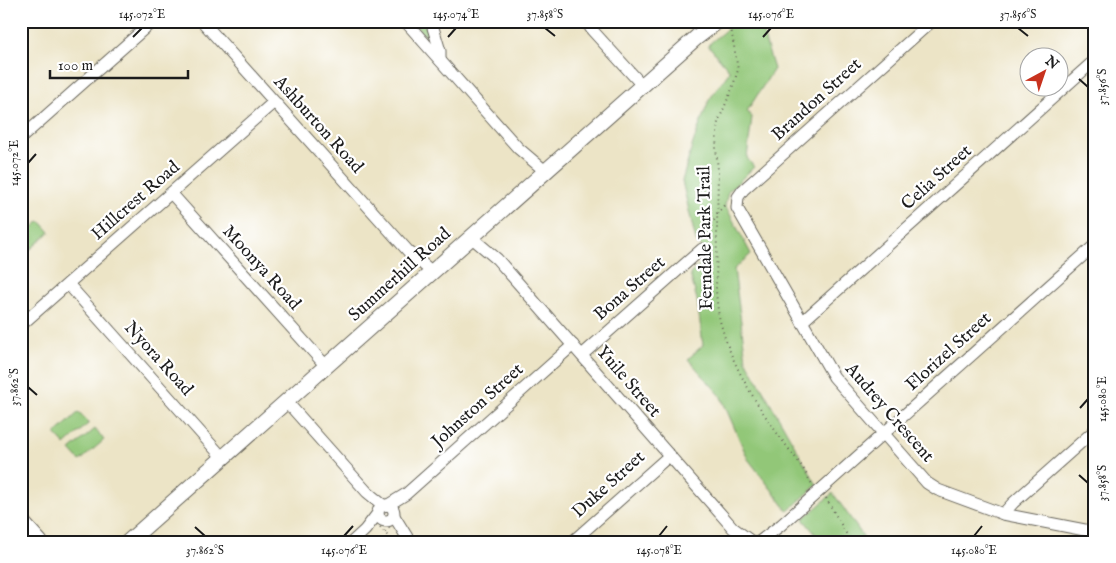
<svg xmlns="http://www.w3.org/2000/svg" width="1116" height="563" font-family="'IM FELL English',serif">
<rect width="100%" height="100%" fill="#fff"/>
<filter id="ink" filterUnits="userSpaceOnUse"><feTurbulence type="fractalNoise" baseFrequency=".02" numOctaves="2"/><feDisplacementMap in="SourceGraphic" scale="10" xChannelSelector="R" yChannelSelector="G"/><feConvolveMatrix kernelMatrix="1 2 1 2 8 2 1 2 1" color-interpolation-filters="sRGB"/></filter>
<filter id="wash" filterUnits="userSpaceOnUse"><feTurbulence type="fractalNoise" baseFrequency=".0096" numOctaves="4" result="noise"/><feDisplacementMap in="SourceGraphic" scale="20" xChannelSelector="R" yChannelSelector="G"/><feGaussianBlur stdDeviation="1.12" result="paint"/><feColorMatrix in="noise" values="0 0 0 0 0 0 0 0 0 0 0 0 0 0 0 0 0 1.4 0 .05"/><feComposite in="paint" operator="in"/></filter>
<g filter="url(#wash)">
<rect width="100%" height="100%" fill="#ece4c6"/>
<g fill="#92c778" stroke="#57724a">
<path d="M411,21H425L430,40H429Z"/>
<path d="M736,21H759L774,69L747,111L752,117L747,158L754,167L728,192L725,205L751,254L734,269L746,360L817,485L788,511L748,459L720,395L688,359L703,345L697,300L690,274L709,256L696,241L682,181L693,143L709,100L730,71L708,45Z"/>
<path d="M40,221L50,232L25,254L21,249V237Z"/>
<path d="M79,412L89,423L65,445L55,434Z"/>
<path d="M95,429L104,440L80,461L70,450Z"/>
<path d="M833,493L867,542H822L803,519Z"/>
</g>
</g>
<g filter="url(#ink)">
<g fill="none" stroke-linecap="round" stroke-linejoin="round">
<g stroke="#656258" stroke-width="13">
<g id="minor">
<path d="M202,21L408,251L432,272"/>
<path d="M405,21L518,148L545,171"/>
<path d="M431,21L440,51V60"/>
<path d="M586,21L592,30L642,85"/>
<path d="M932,21L743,190L738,197L737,208L834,377L927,483L938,490L1003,514L1095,532"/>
<path d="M21,138L153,21"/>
<path d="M171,193L326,366"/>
<path d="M471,237L497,259L733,528L752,542"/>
<path d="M68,284L223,458"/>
<path d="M802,322L1095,60"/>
<path d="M21,325L274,102"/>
<path d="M582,355L702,249"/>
<path d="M286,401L367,492L384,506"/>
<circle cx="386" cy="513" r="8"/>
<path d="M388,505L406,494L573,345"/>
<path d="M1003,514L1013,503L1095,430"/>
<path d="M394,516L410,542"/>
<path d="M352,542L365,530L378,513"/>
<path d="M572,542L670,455"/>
<path d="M759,542L781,525L1095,245"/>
</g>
</g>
<g stroke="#656258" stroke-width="17">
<g id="major">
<path d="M21,521L40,542"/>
<path d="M128,542L697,37L718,21"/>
</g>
</g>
<g stroke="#656258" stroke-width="2" stroke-dasharray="1 4" stroke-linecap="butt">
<path d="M730,22L738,70L732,89L718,122L716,147L718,171L716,290C717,303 718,316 722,328C734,373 769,424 798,461C804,468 807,477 812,484"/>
<path d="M717,214L726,203"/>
<path d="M698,240L717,217"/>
<path d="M826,498L851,542"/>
<path d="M380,527L393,542"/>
<path d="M385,532L390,527"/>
</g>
<use href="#minor" stroke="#fff" stroke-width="11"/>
<use href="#major" stroke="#fff" stroke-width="15"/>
</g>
</g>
<path fill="none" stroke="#1c1c1c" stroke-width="2" d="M545,28L555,36M1018,28L1028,36M133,37L142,28M448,37L456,28M763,37L771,28M1079,79L1088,87M28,163L36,154M28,387L37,395M1080,408L1088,399M1079,475L1088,483M195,527L205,536M344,536L353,526M659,536L667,526M974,536L982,526"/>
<g text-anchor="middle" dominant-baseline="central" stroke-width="4.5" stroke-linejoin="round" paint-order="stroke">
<g font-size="18" fill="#1c1c1c" stroke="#fff">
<text transform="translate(817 100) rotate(-42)">Brandon Street</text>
<text transform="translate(318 125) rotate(48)">Ashburton Road</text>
<text transform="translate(937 178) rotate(-42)">Celia Street</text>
<text transform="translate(136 201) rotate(-41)">Hillcrest Road</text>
<text transform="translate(706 238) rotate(-91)">Ferndale Park Trail</text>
<text transform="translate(261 268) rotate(48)">Moonya Road</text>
<text transform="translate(400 275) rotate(-42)">Summerhill Road</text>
<text transform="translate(630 289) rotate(-41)">Bona Street</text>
<text transform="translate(949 352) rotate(-42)">Florizel Street</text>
<text transform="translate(158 359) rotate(48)">Nyora Road</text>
<text transform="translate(628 382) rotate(49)">Yuile Street</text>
<text transform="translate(478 406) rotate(-42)">Johnston Street</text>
<text transform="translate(889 413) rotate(49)">Audrey Crescent</text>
<text transform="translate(609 485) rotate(-42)">Duke Street</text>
</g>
</g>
<rect width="1116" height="563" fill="none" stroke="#fff" stroke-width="55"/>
<g transform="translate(1044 72) rotate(40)"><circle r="24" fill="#ffffff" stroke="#a4a4a4"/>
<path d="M0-4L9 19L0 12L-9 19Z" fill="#c8321e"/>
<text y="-8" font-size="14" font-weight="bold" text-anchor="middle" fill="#1c1c1c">N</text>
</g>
<path d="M50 70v8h138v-8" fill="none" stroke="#1c1c1c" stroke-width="2.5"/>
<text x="58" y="70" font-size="15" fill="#1c1c1c" stroke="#ffffff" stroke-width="4" paint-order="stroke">100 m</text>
<rect x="28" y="28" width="1060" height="508" fill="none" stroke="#1c1c1c" stroke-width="2"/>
<g font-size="12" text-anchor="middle" fill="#1c1c1c">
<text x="142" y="18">145.072°E</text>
<text x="456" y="18">145.074°E</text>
<text x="545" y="18">37.858°S</text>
<text x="771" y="18">145.076°E</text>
<text x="1018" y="18">37.856°S</text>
<text transform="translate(1102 87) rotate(-90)" y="4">37.856°S</text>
<text transform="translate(14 163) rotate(-90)" y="4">145.072°E</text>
<text transform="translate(14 387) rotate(-90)" y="4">37.862°S</text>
<text transform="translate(1102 399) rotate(-90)" y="4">145.080°E</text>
<text transform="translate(1102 483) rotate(-90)" y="4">37.858°S</text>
<text x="205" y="554">37.862°S</text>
<text x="344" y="554">145.076°E</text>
<text x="659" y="554">145.078°E</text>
<text x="974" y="554">145.080°E</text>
</g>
</svg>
